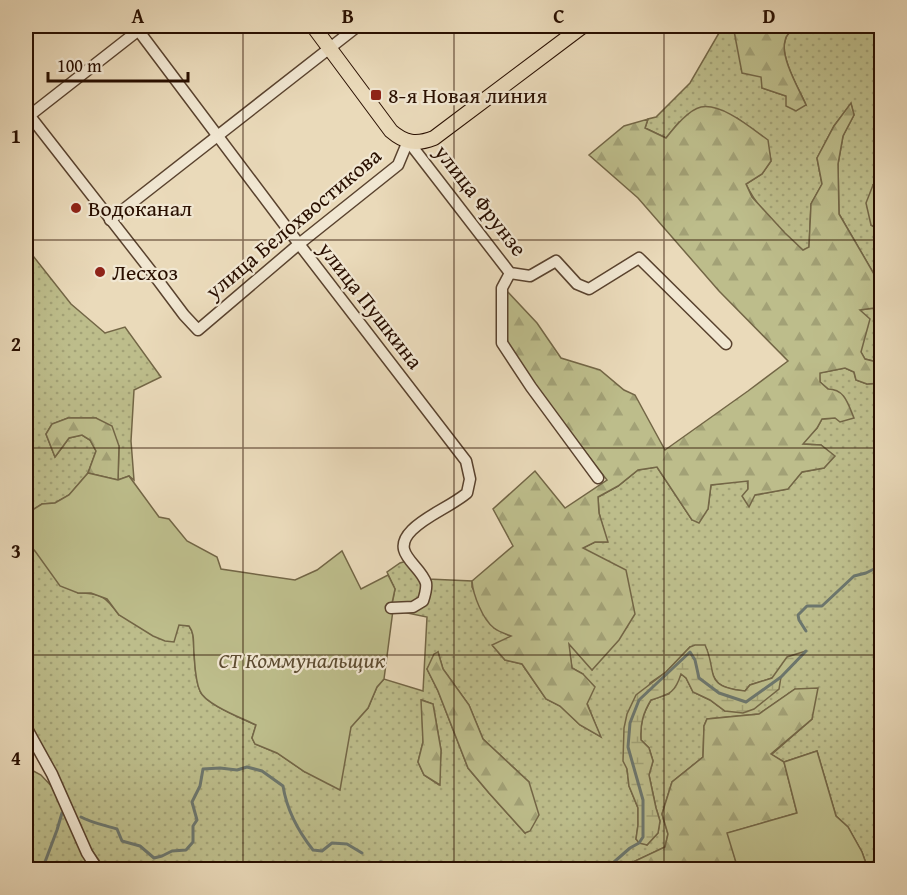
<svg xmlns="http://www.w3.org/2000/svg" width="907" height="895" font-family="'Gentium Book Plus',serif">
<defs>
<pattern id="grass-dots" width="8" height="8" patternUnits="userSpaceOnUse" patternTransform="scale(1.5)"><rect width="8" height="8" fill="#bdbd8b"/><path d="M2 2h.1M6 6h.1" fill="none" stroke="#a2a176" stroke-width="1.8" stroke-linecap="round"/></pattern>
<pattern id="forest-firs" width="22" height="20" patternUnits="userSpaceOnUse" patternTransform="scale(1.5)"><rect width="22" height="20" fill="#bdbd8b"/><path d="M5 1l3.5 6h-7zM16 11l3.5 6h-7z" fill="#a2a176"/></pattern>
<pattern id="wetland-marsh" width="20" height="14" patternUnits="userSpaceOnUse" patternTransform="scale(1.5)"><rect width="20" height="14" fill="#bdbd8b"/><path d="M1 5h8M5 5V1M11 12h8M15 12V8" fill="none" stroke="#a2a176"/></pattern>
</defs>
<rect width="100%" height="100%" fill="#eadaba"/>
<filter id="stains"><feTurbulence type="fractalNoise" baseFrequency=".00333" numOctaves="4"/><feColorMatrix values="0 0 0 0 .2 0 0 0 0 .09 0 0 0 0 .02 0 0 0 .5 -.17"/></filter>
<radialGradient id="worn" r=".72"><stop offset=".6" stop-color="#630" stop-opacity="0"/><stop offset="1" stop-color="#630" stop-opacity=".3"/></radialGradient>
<g fill="url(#grass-dots)" stroke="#736646" stroke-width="1.5" fill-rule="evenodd">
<path d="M723,26H738L734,31L762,77V88L786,96L806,105C799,89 780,57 785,41C786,34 792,30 797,26H881V190L873,185L871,225L881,231V293L874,274L839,214L838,164L843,136L854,115L851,104L834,126L817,158L822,184L811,204L809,247L803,251C782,231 758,210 746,184L762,174L771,161L767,140L737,118L679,122L666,138L645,128L648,119L656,117L690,83Z"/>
<path d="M26,247L71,304L105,333L125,327L161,377L134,390L131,441L134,480L129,476L118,480L119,446L96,418H68L52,424L46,434L55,457L69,438L82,435L90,440L96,451L88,473L69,495L55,503L42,504L26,514Z"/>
<path d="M881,304V363L865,359L861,352L859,310L874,308Z"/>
<path d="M845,368L854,372L856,380L867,384L881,383V869H868L862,852L848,827L836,816L817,751L784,762L771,755L812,719L795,689L759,714L707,719L704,726L703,757L672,782L662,814L668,834L665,847L635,861L639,869H105L89,846L50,766L26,722V542L78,593C102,593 106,597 119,615L189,626C195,634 193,643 194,653C195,665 195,680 200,691C205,704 242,719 256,725L252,738L255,744L277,753L305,772L351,727L368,708L377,687L384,679L423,691L427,617L393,610L391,608L395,589L387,572L400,563L413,559L428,579L472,581V587L494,628L512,637L493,646L505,660L522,664L546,699L560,706L580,725L600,736L587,703L583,674L572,668L568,643L592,669L583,548L595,542H607L599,513L598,497L618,486L638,470L657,467L692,520L708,509L711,485L748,480V489L755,495L787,489L802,472L824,468L834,456L821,445L802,444L817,428L822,419L835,418L828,389L820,382L819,373ZM690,647L707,650C713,679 712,688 745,691L750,685L772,678L805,652L781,677L725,711L710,700L693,692L686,678L681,674L669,694L651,700C643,713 640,724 641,740L649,748L653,761L649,775L656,808L660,821L658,833L647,845L636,839L638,825V808L629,786L627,769L650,683L666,672ZM438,652L443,669L469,705L483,739L529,782L525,833L489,793L468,768L438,691L427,669ZM422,700L433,704L441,750L439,785L424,775L418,762L423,742Z"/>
<path d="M26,767L41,775L55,790L94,869H26Z"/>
</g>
<g fill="url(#forest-firs)" stroke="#736646" stroke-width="1.5">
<path d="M738,26H797C792,30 786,34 785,41C780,57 799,89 806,105L796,111L786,106V96L762,88L761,77L742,73L734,31Z"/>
<path d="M851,103L854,115L843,136L838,164L839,214L874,274L881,293V304L874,308L860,310L870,319L861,352L865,359L881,363L882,383L867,384L856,380L854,372L845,368L820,373V382L828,389C845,389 848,404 854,418L840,422L835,418L822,419L817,428L803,444L821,445L835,456L824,468L802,472L788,489L755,495L749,507L742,496L748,489V481L711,485L708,509L699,523L692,520L657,467L638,470L618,486L598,497L599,513L608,542H595L583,548L626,570L635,614L619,640L592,670L569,644L572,668L583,674L595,687L587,704L601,737L580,725L560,706L546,699L522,664L505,660L492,645L511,636C506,634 499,632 494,628C483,620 473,595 472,581L513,546L493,509L535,471L565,508L607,480L543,397L508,344L506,332L505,289L537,323L561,358L600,370L624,390L635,395L665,450L748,391L788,361L719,291L638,198L589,155L624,126L648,119L645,128L666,138C674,128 688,110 701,107C722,103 751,128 768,140L771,161L762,174L746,184L752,197L785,233L803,250L809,247L811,204L822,184L817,158L834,126Z"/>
<path d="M873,185L881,190V231L871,225L866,203Z"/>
<path d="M68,418H96L112,426L119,446L118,480L88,473L96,451L90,440L82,435L69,438L55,457L46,434L52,424Z"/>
<path d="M438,652L443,669L469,705L483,739L529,782L539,815L530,831L525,833L489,793L468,768L438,691L427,669L434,654Z"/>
<path d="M818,688L812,719L771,754L784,762L797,813L728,833L738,869H639L635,861L665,847L668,834L662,814L672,782L703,757L704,726L707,719L759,714L795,689Z"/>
<path d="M421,700L433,704L441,750L440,785L424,775L418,762L423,742Z"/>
</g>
<path fill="url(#wetland-marsh)" stroke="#736646" stroke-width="1.5" d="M695,645H705C718,672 702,687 745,691L750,685L772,678L787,657L806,651L781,677L779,689L754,709L743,713L725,711L710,700L693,692L686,678L681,674C675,693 670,694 651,700C643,713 640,724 641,740L649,748L653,761L649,775L656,808L660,821L658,833L647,845L639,843L636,839L638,825V808L629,786L627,769L623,761L624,728L627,714L636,695L666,672L690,647Z"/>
<g fill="#bdbd8b" stroke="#736646" stroke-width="1.5">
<path d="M88,473L118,480L129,476L159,517L169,519L187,541L217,557L221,569L295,580L317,570L342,551L361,589L388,575L395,589L391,608L393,610L384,679L377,687L368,708L351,727L340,790L305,772L277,753L255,744L252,738L256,725C242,718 205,704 200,691C195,680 195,665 194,653C193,643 195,634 189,626L179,625L174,642L165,641L153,636L119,615L107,599L91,593H78L60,586L35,551L26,542V514L42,504L55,503L69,495Z"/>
<path d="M817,751L836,816L848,827L862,852L868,869H738L727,833L797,813L784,762Z"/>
</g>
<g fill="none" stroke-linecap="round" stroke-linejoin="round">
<g stroke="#6c766d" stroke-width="3">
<path d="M806,631L799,620L798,615L807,606H822L854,576L866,573L882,565"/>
<path d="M81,817C92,823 104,825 117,829L122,841L140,846L154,858L162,856L172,851L186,850L193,842V826L197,820L192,802L200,786L203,769L220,768L237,770L247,767L262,771L283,786C287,811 298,831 313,850L322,851L332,843L347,844L362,853"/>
<path d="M380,862L417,867L420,870"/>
<path d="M42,870L57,830L62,813"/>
<path d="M610,870L614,862L630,848L639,843L643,837V800L628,747L630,723L639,700L690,652L695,660L699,678L719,693L746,702L781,677L806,651"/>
</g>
<g stroke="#59422e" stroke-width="13">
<g id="minor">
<path d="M135,26L299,244L466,461L470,479L467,493C450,507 427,515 412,530C389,553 420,564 426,583C427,589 425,595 423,601L413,607L391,608"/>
<path d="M26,111L151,271L184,315L198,330L299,244L398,165L408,141"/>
<path d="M29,116L144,26"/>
<path d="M408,141L510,273L530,276L556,261L577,284L589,289L639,258L726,344"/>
<path d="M110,220L358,26"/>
<path d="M510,273L502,288V343L531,387L598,478"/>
<path d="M26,727L52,774L87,853L98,870"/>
</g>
</g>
<g stroke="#290f00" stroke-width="16">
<path id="major" d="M313,26L391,131C405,143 416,145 434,138L583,26"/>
</g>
<use href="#minor" stroke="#f1e7d2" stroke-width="10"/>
<use href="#major" stroke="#eadaba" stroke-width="14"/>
</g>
<path fill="none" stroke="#290f00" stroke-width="1.5" stroke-opacity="0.55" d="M243,26V870M454,26V870M664,26V870M26,240H882M26,448H882M26,655H882"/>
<g fill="#8f2418" stroke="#f1e7d2" stroke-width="2">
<rect x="370" y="89" width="12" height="12" rx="3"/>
<circle cx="76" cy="208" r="6"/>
<circle cx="100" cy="272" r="6"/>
</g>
<g text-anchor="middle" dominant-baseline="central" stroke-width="4.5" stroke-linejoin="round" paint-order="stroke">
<g font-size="22" fill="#290f00" stroke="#f1e7d2" text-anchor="start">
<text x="388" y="95">8-я Новая линия</text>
<text x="88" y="208">Водоканал</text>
<text x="112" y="272">Лесхоз</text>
</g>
<g font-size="22" fill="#290f00" stroke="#f1e7d2">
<text transform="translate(481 200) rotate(52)">улица Фрунзе</text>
<text transform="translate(293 223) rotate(-40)">улица Белохвостикова</text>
<text transform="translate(371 305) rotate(52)">улица Пушкина</text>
</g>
<g font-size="22" font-style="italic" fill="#5d4c31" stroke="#f1e7d2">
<text x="302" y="660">СТ Коммунальщик</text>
</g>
</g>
<rect width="907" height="895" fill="none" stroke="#eadaba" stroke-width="66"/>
<path d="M48 72v9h140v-9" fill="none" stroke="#290f00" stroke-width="3"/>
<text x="57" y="72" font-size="18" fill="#290f00" stroke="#f1e7d2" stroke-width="4.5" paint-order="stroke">100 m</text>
<rect x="33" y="33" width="841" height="829" fill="none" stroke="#290f00" stroke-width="2"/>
<g font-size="20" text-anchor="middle" font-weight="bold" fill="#290f00">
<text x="138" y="23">A</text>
<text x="348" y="23">B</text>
<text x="559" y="23">C</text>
<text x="769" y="23">D</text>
<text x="16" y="143">1</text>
<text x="16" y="351">2</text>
<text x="16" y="558">3</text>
<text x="16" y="765">4</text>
</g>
<rect width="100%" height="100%" filter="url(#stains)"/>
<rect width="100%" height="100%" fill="url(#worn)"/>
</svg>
